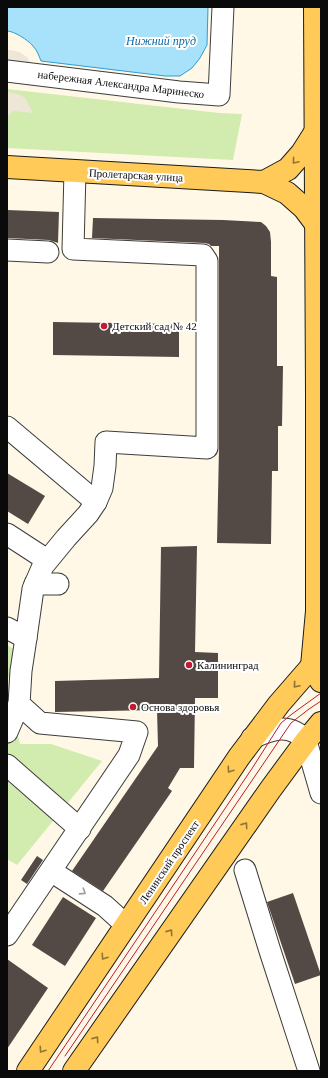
<svg xmlns="http://www.w3.org/2000/svg" width="328" height="1078" font-family="'Times New Roman',serif">
<rect width="100%" height="100%" fill="#fff8e7"/>
<g fill="#d2ebaf">
<path d="M7,89L219,113L242,114L233,160L7,148Z"/>
<path d="M7,645L24,655L7,679Z"/>
<path d="M7,692L20,744H51L102,761L17,865L7,859Z"/>
</g>
<g fill="#eee6d7">
<path d="M7,50H11L19,52L27,57L32,66L7,71Z"/>
<path d="M7,92L19,94L25,98L33,113L13,111L7,117Z"/>
</g>
<path fill="#a7e1fa" stroke="#2a9ed6" d="M7,7H208L207,45L200,58L192,68L180,76H165L41,61C39,56 37,50 33,46C28,40 14,31 7,31Z"/>
<g fill="#534a46">
<path d="M7,210L59,212L58,243L49,240L7,238Z"/>
<path d="M93,218L223,220L261,222L266,226L270,232L271,242V276L277,277V366H283L282,426H278V471H272L271,544L217,543L219,448V246H211L209,244L204,243L92,238Z"/>
<path d="M53,322L179,324V357L53,355Z"/>
<path d="M7,473L45,496L28,524L7,511Z"/>
<path d="M197,546L195,652L218,653V698H195L194,768H180L168,788L172,791L103,891L72,871L158,746L157,710L55,712V681L159,678L161,547Z"/>
<path d="M37,856L43,860L27,884L21,880Z"/>
<path d="M293,893L321,975L295,984L267,902Z"/>
<path d="M63,897L96,918L65,966L32,945Z"/>
<path d="M7,959L48,988L7,1049Z"/>
</g>
<g fill="none" stroke-linecap="round" stroke-linejoin="round">
<g stroke="#3d3d3d" stroke-width="23">
<g id="minor">
<path d="M7,71L179,92L219,95L223,7"/>
<path d="M7,250L48,252"/>
<path d="M7,427L96,502"/>
<path d="M7,534L47,560"/>
<path d="M35,584H58"/>
<path d="M7,628L26,638L33,589L43,566L66,538L88,514L96,502L102,488L105,466L106,442L207,448V261L203,255L73,249L75,171"/>
<path d="M7,732L19,704"/>
<path d="M252,738C272,729 290,722 306,741L321,793"/>
<path d="M7,765L80,829"/>
<path d="M245,870L270,951L309,1071"/>
<path d="M51,871L105,906L126,925"/>
<path d="M7,935L129,755L137,732L40,723L19,704L21,671L26,638"/>
</g>
</g>
<g stroke="#1b1b1b" stroke-width="24">
<g id="major">
<path d="M315,7L317,392V611L312,666L321,681"/>
<path d="M7,167L264,182L287,193L304,208L316,224"/>
<path d="M264,182L288,169L302,153L316,131"/>
<path d="M28,1071L239,757L279,704L312,666L321,663"/>
<path d="M74,1071L270,790L306,741L321,723"/>
</g>
</g>
<use href="#minor" stroke="#fff" stroke-width="21"/>
<use href="#major" stroke="#ffca57" stroke-width="22"/>
<g stroke="#c21a2e" stroke-width="1">
<path d="M65,1056L291,723L309,709L321,701"/>
<path d="M48,1071L253,767L281,723L292,714L321,693"/>
</g>
</g>
<defs><path id="oneway-chevron" d="M-2-3.5L2.5 0L-2 3.5" fill="none" stroke-width="1.6" stroke-linecap="round" stroke-linejoin="round"/></defs>
<g stroke="#917434">
<use href="#oneway-chevron" transform="translate(295 161) rotate(130)"/>
<use href="#oneway-chevron" transform="translate(296 685) rotate(131)"/>
<use href="#oneway-chevron" transform="translate(230 770) rotate(124)"/>
<use href="#oneway-chevron" transform="translate(245 825) rotate(-55)"/>
<use href="#oneway-chevron" transform="translate(170 932) rotate(-55)"/>
<use href="#oneway-chevron" transform="translate(104 957) rotate(124)"/>
<use href="#oneway-chevron" transform="translate(96 1039) rotate(-55)"/>
<use href="#oneway-chevron" transform="translate(42 1050) rotate(124)"/>
</g>
<use stroke="#9d9d9d" href="#oneway-chevron" transform="translate(83 892) rotate(33)"/>
<g fill="#c21a2e" stroke="#fff" stroke-width="1.5">
<circle cx="104" cy="326" r="4"/>
<circle cx="189" cy="665" r="4"/>
<circle cx="133" cy="707" r="4"/>
</g>
<g text-anchor="middle" dominant-baseline="central" stroke-width="4" stroke-linejoin="round" paint-order="stroke">
<g font-size="11" fill="#0a0a0a" stroke="#fff">
<text transform="translate(121 84) rotate(7)">набережная Александра Маринеско</text>
<text transform="translate(136 175) rotate(3)">Пролетарская улица</text>
<text transform="translate(169 862) rotate(-56)">Ленинский проспект</text>
</g>
<g font-size="11" fill="#0a0a0a" stroke="#fff" text-anchor="start">
<text x="112" y="326">Детский сад № 42</text>
<text x="197" y="665">Калининград</text>
<text x="141" y="707">Основа здоровья</text>
</g>
<g font-size="12" font-style="italic" fill="#0d6ca2" stroke="#fff">
<text x="161" y="41">Нижний пруд</text>
</g>
</g>
<rect width="328" height="1078" fill="none" stroke="#0a0a0a" stroke-width="16"/>
</svg>
